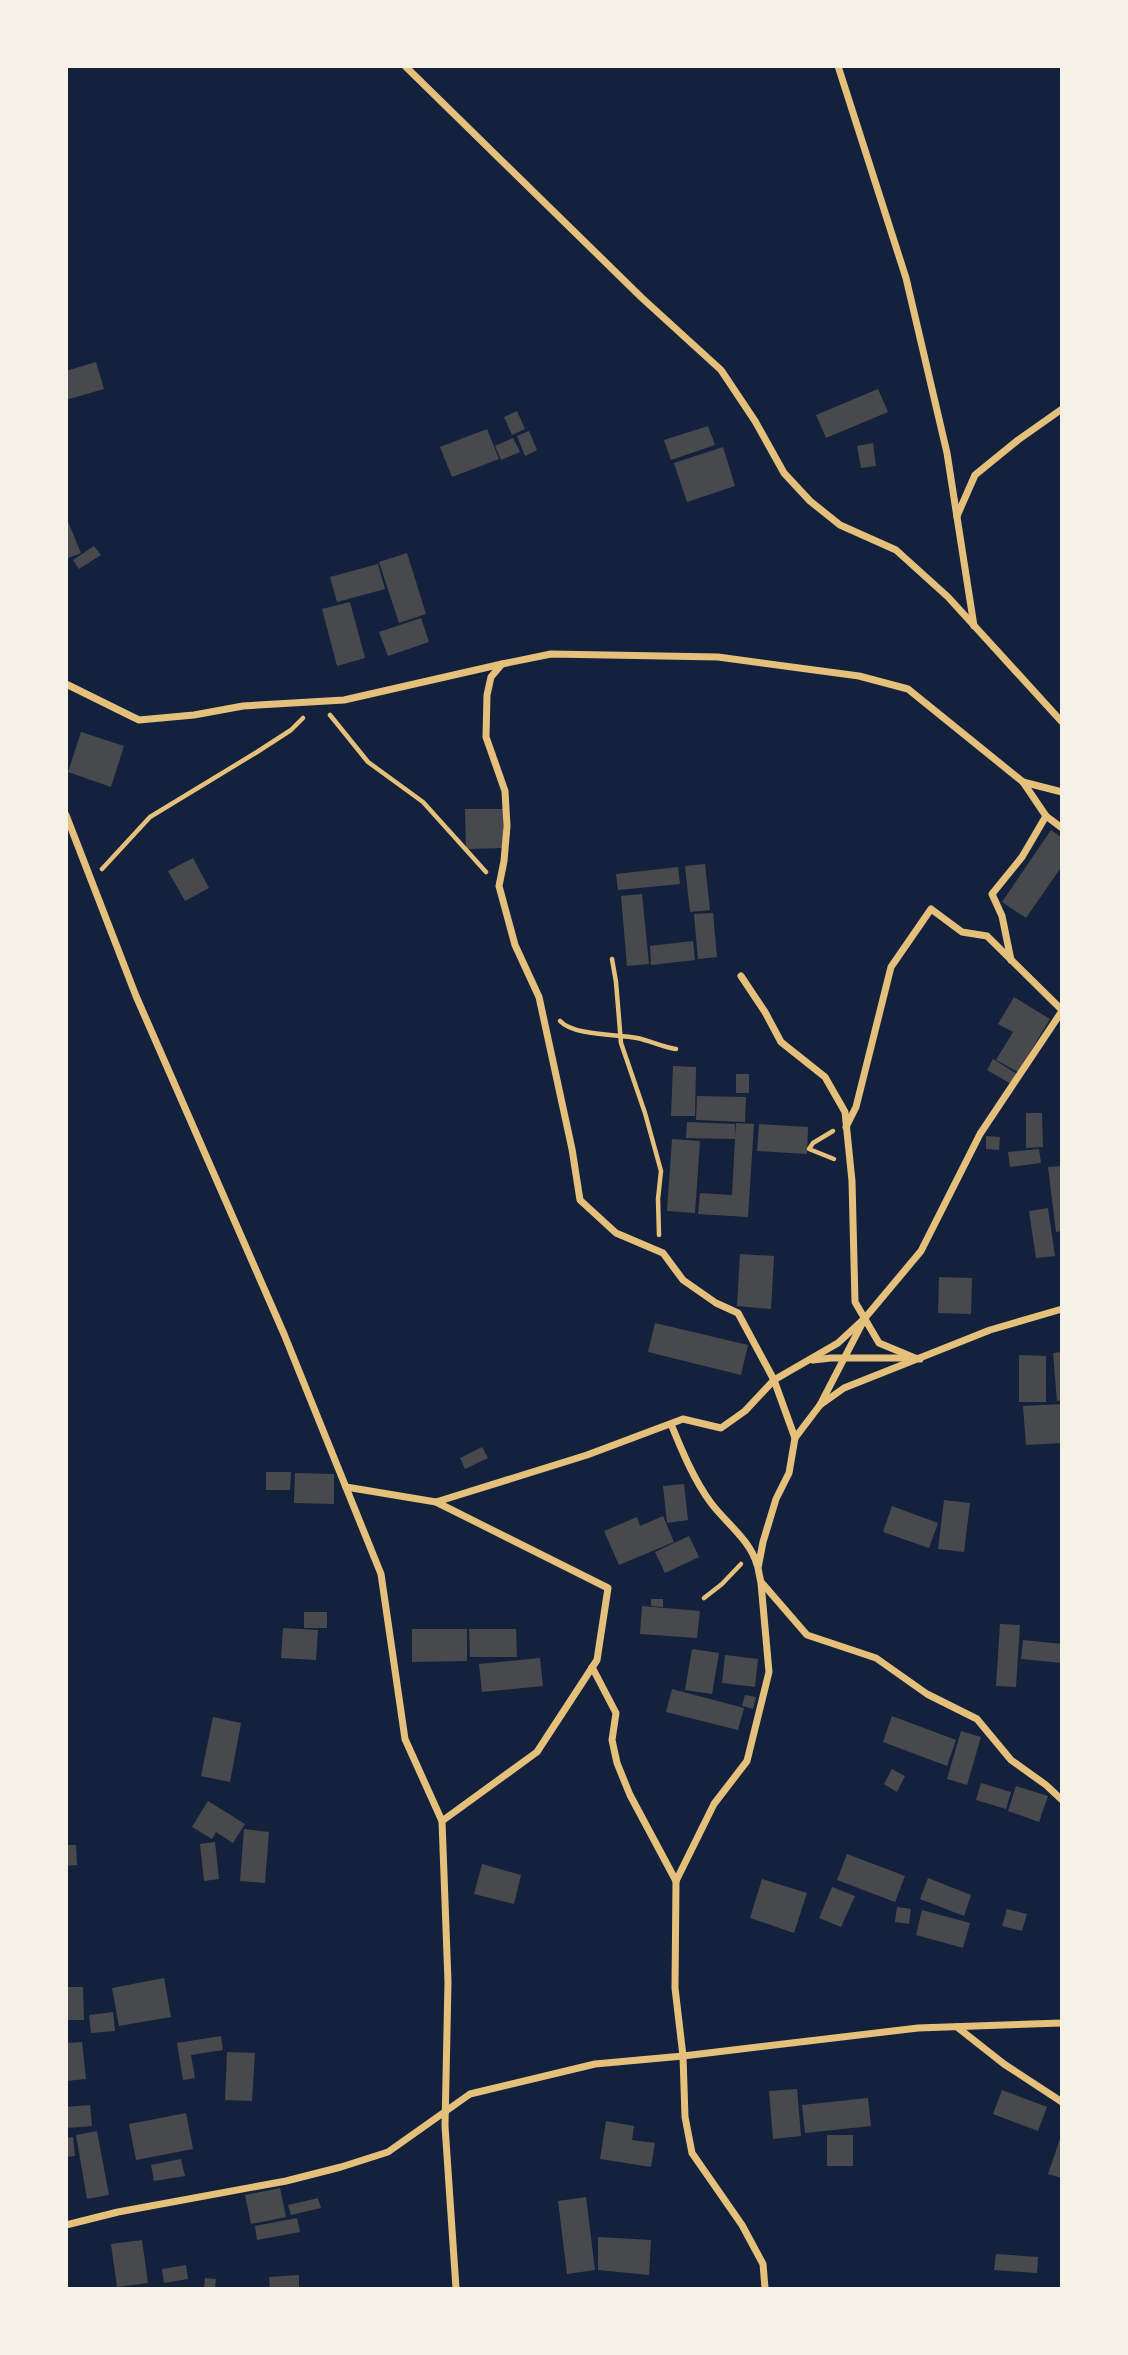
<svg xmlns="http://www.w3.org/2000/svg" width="1128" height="2355" font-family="Poppins,sans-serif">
<rect width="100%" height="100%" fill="#14213d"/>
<g fill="#48494c">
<path d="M96,362L104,389L66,400V371Z"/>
<path d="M878,389L888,412L826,438L816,415Z"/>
<path d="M517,411L525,429L512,435L504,417Z"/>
<path d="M708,426L715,445L671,460L664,440Z"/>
<path d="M487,429L499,459L452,477L440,447Z"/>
<path d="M529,431L537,450L525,456L517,436Z"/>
<path d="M513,438L520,452L501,460L495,446Z"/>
<path d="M873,443L876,466L861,468L857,446Z"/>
<path d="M723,447L735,486L687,502L674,463Z"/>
<path d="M66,517L81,553L66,559Z"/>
<path d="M94,546L101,555L79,569L73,560Z"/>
<path d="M407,553L426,614L399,623L379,562Z"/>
<path d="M378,564L385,589L337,602L330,577Z"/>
<path d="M350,602L365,658L337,666L322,609Z"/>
<path d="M421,618L429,642L388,656L379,632Z"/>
<path d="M81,732L124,746L111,787L68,772Z"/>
<path d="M465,809H503V848L466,849Z"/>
<path d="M1051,830L1062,838V866L1026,918L1002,902Z"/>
<path d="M193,858L209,888L185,901L168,871Z"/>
<path d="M705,864L710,910L690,912L685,866Z"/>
<path d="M678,867L680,884L618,890L616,874Z"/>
<path d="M642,894L649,964L627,966L621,896Z"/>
<path d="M713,913L717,957L698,959L694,914Z"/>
<path d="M693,941L695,960L651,965L650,946Z"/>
<path d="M1014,997L1050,1019L1018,1072L996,1060L1013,1032L998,1024Z"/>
<path d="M993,1059L1017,1074L1011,1084L987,1070Z"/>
<path d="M673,1066L696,1067L695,1116H671Z"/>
<rect x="736" y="1074" width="13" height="19"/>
<path d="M697,1096L746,1097L745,1122L696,1120Z"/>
<path d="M1026,1113H1042L1043,1147L1026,1148Z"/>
<path d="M687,1122L735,1124V1137L736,1123L754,1124L748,1217L698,1214L700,1193L732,1195L735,1139L686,1138Z"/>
<path d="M759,1124L808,1127L807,1154L757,1151Z"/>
<path d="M986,1136L1000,1137L999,1150L986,1149Z"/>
<path d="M672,1139L700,1141L695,1213L667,1211Z"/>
<path d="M1039,1149L1041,1163L1010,1167L1008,1152Z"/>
<path d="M1062,1166V1231L1056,1232L1048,1167Z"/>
<path d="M1048,1208L1055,1256L1036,1258L1029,1211Z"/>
<path d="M740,1254L774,1256L771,1309L737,1306Z"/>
<path d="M939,1277L972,1278L971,1314L938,1313Z"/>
<path d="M655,1323L748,1345L741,1375L648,1352Z"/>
<path d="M1062,1352V1400L1057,1401L1053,1353Z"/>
<path d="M1019,1355L1046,1356V1402H1019Z"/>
<path d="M1062,1404V1443L1026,1445L1023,1406Z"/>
<path d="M482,1447L488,1458L465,1469L460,1458Z"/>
<path d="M266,1472H291L290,1490H266Z"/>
<path d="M295,1473L334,1474V1504L294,1503Z"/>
<path d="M684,1484L688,1520L667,1523L663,1486Z"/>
<path d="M944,1500L970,1503L964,1552L938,1549Z"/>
<path d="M892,1506L938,1523L929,1548L883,1532Z"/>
<path d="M663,1516L674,1542L619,1565L604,1531L637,1517L640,1526Z"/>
<path d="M689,1536L699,1557L665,1573L655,1552Z"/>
<path d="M651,1599H663V1607L651,1606Z"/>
<path d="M642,1606L700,1611L697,1638L640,1634Z"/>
<rect x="304" y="1612" width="23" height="16"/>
<path d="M1000,1624L1020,1625L1016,1687L996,1686Z"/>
<path d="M283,1628L318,1630L316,1660L281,1658Z"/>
<path d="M412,1629H467V1661L412,1662Z"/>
<path d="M469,1629H516L517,1657H470Z"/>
<path d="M1023,1640L1062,1644V1663L1021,1659Z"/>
<path d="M692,1649L719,1653L712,1694L685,1690Z"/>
<path d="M725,1655L758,1659L755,1687L722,1683Z"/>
<path d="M540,1658L543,1686L482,1692L479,1664Z"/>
<path d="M672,1689L744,1708L738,1730L666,1712Z"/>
<path d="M745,1695L756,1697L753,1709L742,1706Z"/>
<path d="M892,1716L956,1740L947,1766L883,1742Z"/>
<path d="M213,1717L241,1723L230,1782L201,1776Z"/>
<path d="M961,1731L981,1737L967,1785L947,1779Z"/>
<path d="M892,1769L905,1776L897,1792L884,1784Z"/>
<path d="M981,1783L1011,1792L1006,1809L976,1800Z"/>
<path d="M1016,1786L1048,1796L1039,1822L1008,1811Z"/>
<path d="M208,1801L245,1824L233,1843L216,1832L212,1839L192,1827Z"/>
<path d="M244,1829L269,1832L265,1883L240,1881Z"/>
<path d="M215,1842L219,1879L204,1881L200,1844Z"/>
<path d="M66,1845H76L77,1865L66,1866Z"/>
<path d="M847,1854L905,1876L895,1902L837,1880Z"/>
<path d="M482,1864L521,1875L514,1904L474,1894Z"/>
<path d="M928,1878L971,1895L964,1916L920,1899Z"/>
<path d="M762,1879L807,1893L794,1933L750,1918Z"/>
<path d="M832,1887L855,1896L841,1927L819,1918Z"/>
<path d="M897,1907L911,1909L909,1924L895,1922Z"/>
<path d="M1007,1909L1027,1914L1022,1931L1002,1926Z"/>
<path d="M922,1910L970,1923L963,1948L916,1935Z"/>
<path d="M164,1978L171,2017L119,2026L112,1988Z"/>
<path d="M66,1987H83L84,2020H66Z"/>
<path d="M113,2012L115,2031L91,2033L89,2015Z"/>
<path d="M221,2036L223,2050L191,2055L195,2078L183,2080L177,2043Z"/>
<path d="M82,2042L86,2079L66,2081V2043Z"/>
<path d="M227,2052L255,2053L252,2101L225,2100Z"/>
<path d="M797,2089L801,2136L773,2139L769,2091Z"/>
<path d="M1002,2090L1047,2107L1038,2131L993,2114Z"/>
<path d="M868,2098L871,2126L805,2133L802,2105Z"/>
<path d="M90,2105L92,2126L66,2128V2107Z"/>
<path d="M186,2113L193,2149L136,2160L129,2124Z"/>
<path d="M606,2121L634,2126L632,2140L655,2143L651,2167L600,2159Z"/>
<path d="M97,2131L109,2195L87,2199L76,2135Z"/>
<path d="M1062,2133V2178L1048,2174Z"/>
<rect x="827" y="2135" width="26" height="31"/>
<path d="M73,2137L75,2156L66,2157V2138Z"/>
<path d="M181,2159L185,2176L154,2181L151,2165Z"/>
<path d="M280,2188L286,2217L251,2224L245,2195Z"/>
<path d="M586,2197L595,2270L567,2274L558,2201Z"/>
<path d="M318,2198L321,2208L291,2215L288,2205Z"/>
<path d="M297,2218L300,2232L257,2240L255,2226Z"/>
<path d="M598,2237L651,2240L649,2275L598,2270Z"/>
<path d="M142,2240L148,2283L117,2287L111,2244Z"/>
<path d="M996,2254L1038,2257L1037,2273L994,2270Z"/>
<path d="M186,2265L188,2279L164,2283L162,2269Z"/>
<path d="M299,2275V2288H270L269,2277Z"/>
<path d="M205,2278L216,2279L215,2288H204Z"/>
</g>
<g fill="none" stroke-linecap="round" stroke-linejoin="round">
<g stroke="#e5c07b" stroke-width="4.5">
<path d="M330,715L368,762L423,802L486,872"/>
<path d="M102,869L150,817L257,752L291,730L303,718"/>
<path d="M612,959L616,982L621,1043L645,1113L661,1171L658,1199L659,1235"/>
<path d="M560,1021C574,1036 617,1034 637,1038C651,1041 662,1047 676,1049"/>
<path d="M833,1131L813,1143L809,1149L834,1159"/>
<path d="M704,1598L722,1584L741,1564"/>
</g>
<g stroke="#e5c07b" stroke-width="7">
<path d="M405,66L642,298L721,370L755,421L784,473L810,501L840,525L896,550L948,597L1062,722"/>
<path d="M838,66L906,278L947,453L974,626"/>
<path d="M957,516L975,475L1018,440L1062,409"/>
<path d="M66,684L139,720L194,715L243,706L344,700L502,664"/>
<path d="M1023,782L1046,816L1062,828"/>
<path d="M66,815L136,996L284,1334L381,1574L405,1739L442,1821"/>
<path d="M1011,960L1002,916L992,894L1022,857L1046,816"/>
<path d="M741,976L765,1012L781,1042L825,1077L845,1112L852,1181L855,1302L879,1343L915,1358L920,1359"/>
<path d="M846,1127L856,1107L891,967L931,909L962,932L987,936L1062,1010"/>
<path d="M813,1360L831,1358H909"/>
<path d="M820,1405L865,1318L921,1251L980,1134L1062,1011"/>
<path d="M671,1424C682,1451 694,1480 711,1503C726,1523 751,1541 757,1565"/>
<path d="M795,1438L820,1405L844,1388L990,1330L1062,1309"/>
<path d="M346,1487L436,1502"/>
<path d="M762,1583L807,1635L876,1658L927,1694L977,1719L1011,1760L1046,1785L1062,1800"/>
<path d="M592,1667L616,1713L612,1740L617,1763L630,1795L676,1881"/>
<path d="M957,2027L1004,2064L1062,2102"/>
<path d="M66,2225L118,2212L286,2181L341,2167L388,2152L470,2094L595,2064L683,2056L918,2028L1062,2023"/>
<path d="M456,2288L445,2126L448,1982L442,1821L537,1752L597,1660L608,1588L436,1502L587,1455L683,1419L721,1428L745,1411L774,1380L838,1343L865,1318"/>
<path d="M765,2288L763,2264L742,2225L692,2153L685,2117L683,2056L675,1988L676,1881L714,1804L747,1761L769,1672L761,1583L758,1568L763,1542L776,1499L789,1473L795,1438L774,1380L738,1313L716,1303L683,1280L663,1253L616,1233L580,1200L572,1149L539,997L515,945L499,886L504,861L507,826L505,791L486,737L487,695L491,677L502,664L551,654L718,657L859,676L908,689L1023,782L1062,792"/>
</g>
</g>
<rect width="1128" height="2355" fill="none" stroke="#f6f1e7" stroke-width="136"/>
</svg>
